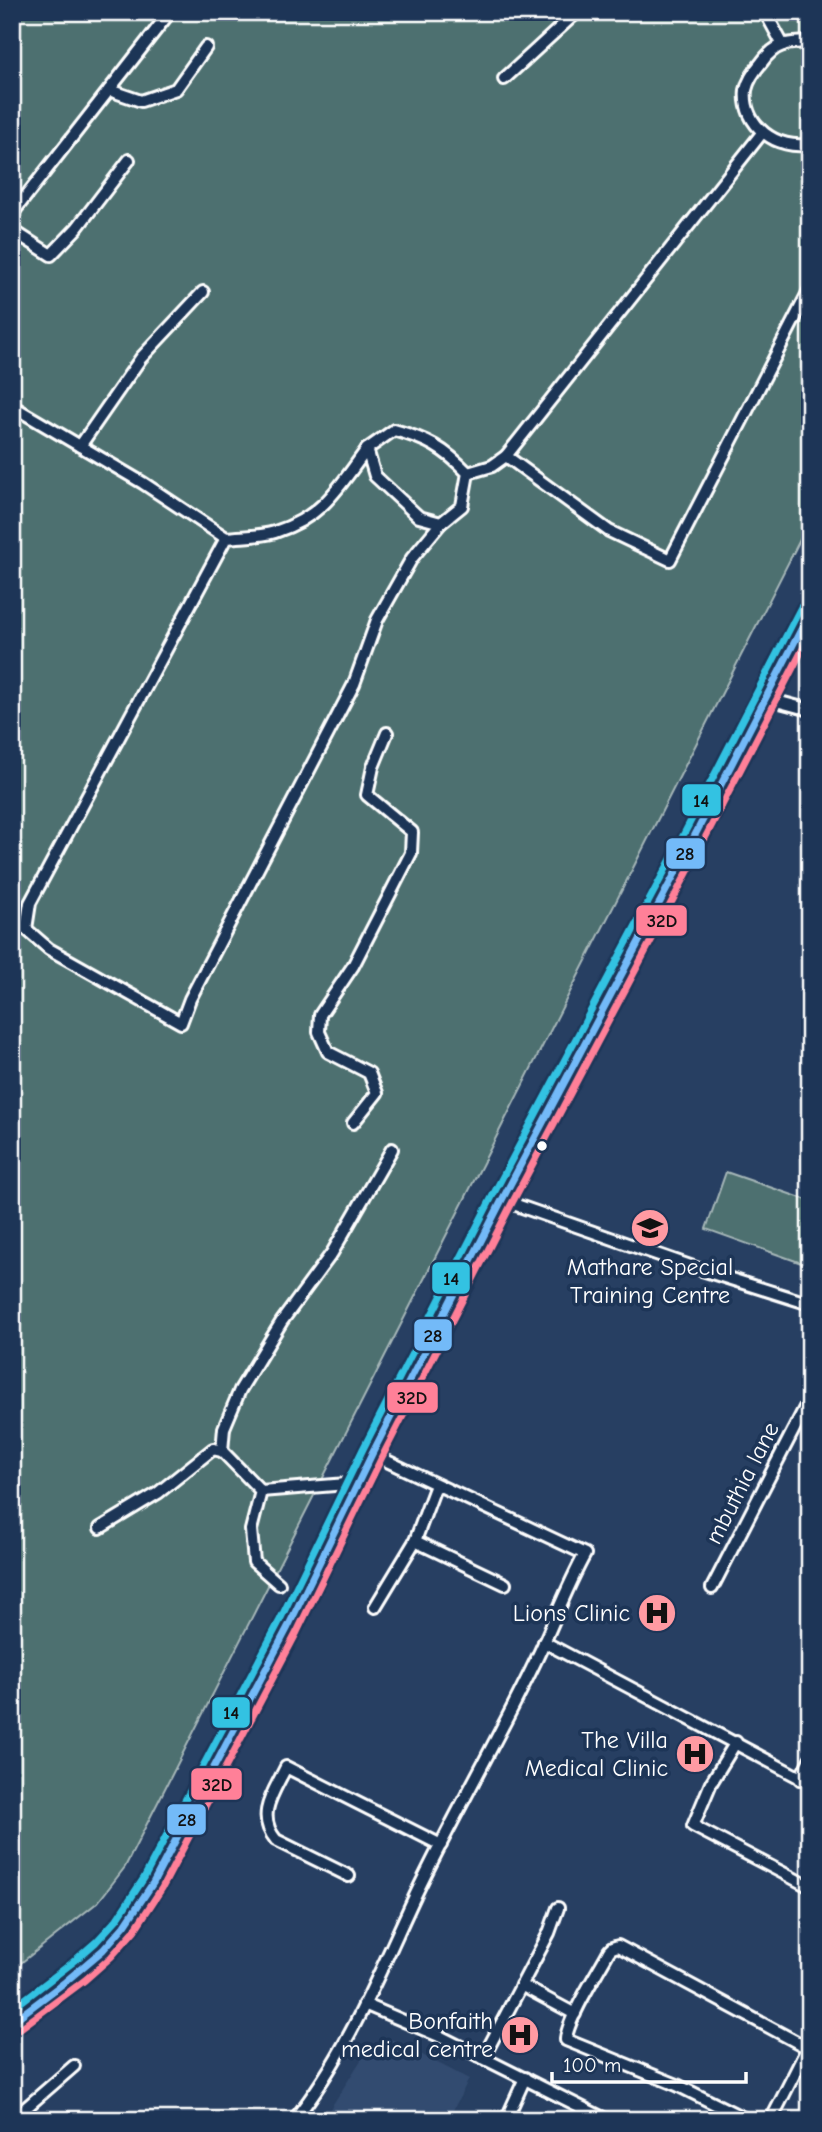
<svg xmlns="http://www.w3.org/2000/svg" width="822" height="2132" font-family="'Comic Neue',sans-serif">
<rect width="100%" height="100%" fill="#273f62"/>
<filter id="ink" filterUnits="userSpaceOnUse"><feTurbulence type="fractalNoise" baseFrequency=".0143" numOctaves="2"/><feDisplacementMap in="SourceGraphic" scale="14" xChannelSelector="R" yChannelSelector="G"/><feConvolveMatrix kernelMatrix="1 2 1 2 8 2 1 2 1" color-interpolation-filters="sRGB"/></filter>
<g filter="url(#ink)">
<path fill="#334b6f" d="M389,2038L469,2079L448,2120H323L368,2049Z"/>
<g fill="#4e6f70" stroke="#a6b7b8" stroke-width="2">
<path d="M12,12H810V520L125,1867L98,1902L12,1970Z"/>
<path d="M726,1172L810,1201V1266L706,1229Z"/>
</g>
<g fill="none" stroke-linecap="round" stroke-linejoin="round">
<path stroke="#8ea8b8" stroke-width="3.5" d="M765,1284L798,1294"/>
<g stroke="#fff" stroke-width="16">
<g id="minor">
<path d="M765,12L783,45"/>
<path d="M810,42C802,43 790,42 783,45C774,48 767,55 762,62C756,69 748,80 746,90C742,126 778,151 810,144"/>
<path d="M504,79L577,12"/>
<path d="M109,90L141,101L176,89L206,47"/>
<path d="M762,133L506,456L609,531L670,560L810,289"/>
<path d="M12,214L170,12"/>
<path d="M12,230L51,255L77,228L129,160"/>
<path d="M12,406L143,483L226,538"/>
<path d="M394,430C427,439 444,448 468,473L462,506L441,523L419,517L375,476L367,449Z"/>
<path d="M80,446L141,358L203,292"/>
<path d="M367,449C339,487 323,517 275,532C260,537 241,536 226,538L30,903L26,929L49,949L181,1023L190,999L354,684L377,620L412,558L441,523"/>
<path d="M468,473L492,466L506,456"/>
<path d="M765,698L810,710"/>
<path d="M353,1123L377,1093L369,1073L328,1052L319,1032L320,1015L353,966L411,853L412,832L367,795L373,767L387,733"/>
<path d="M502,1200L699,1269L810,1304"/>
<path d="M359,1483L261,1491L222,1451L224,1428L240,1390L282,1321L332,1253L392,1149"/>
<path d="M261,1491L251,1530L254,1562L279,1584"/>
<path d="M100,1528L158,1493L213,1449L222,1451"/>
<path d="M415,1541L505,1584"/>
<path d="M712,1588L810,1398"/>
<path d="M375,1607L415,1541L436,1485"/>
<path d="M544,1642L810,1783"/>
<path d="M736,1742L711,1783L693,1826L810,1887"/>
<path d="M800,1779L810,1759"/>
<path d="M349,1876L276,1840C255,1815 274,1792 286,1767L441,1845"/>
<path d="M521,1985L575,2014"/>
<path d="M364,2004L439,2036L607,2120"/>
<path d="M483,2058L549,1933L558,1908"/>
<path d="M21,2112L74,2066"/>
<path d="M12,2118L21,2112L27,2120"/>
<path d="M294,2120C347,2054 379,1973 415,1896C453,1816 498,1740 536,1660C553,1625 566,1588 585,1554L372,1454"/>
<path d="M506,2120L525,2078"/>
<path d="M747,2120L677,2085L566,2040C566,2021 599,1970 609,1951L612,1948L618,1946L808,2048"/>
<path d="M771,2120L810,2043"/>
</g>
</g>
<g stroke="#fff" stroke-width="21">
<path id="secondary" d="M12,2022C47,1995 85,1970 115,1938C129,1921 142,1902 153,1883L288,1627L372,1454L502,1200L678,868L810,612"/>
</g>
<use href="#minor" stroke="#1d3557" stroke-width="10"/>
<use href="#secondary" stroke="#1d3557" stroke-width="16"/>
<g stroke="#1d3557" stroke-width="12">
<path id="bus-1" d="M12,2022L65,1982L103,1950L125,1925L153,1883L288,1627L372,1454L502,1200L678,868L810,612"/>
</g>
<g stroke="#1d3557" stroke-width="12">
<path id="bus-2" d="M18,2030L85,1980L111,1957L134,1931L162,1888L297,1632L381,1459L511,1205L687,873L810,635"/>
</g>
<g stroke="#1d3557" stroke-width="12">
<path id="bus-3" d="M12,2009L72,1963L96,1942L117,1919L144,1878L279,1622L363,1449L493,1195L669,863L801,607"/>
</g>
<use href="#bus-1" stroke="#73baf8" stroke-width="7"/>
<use href="#bus-2" stroke="#ff8098" stroke-width="7"/>
<use href="#bus-3" stroke="#33c2e2" stroke-width="7"/>
</g>
</g>
<defs>
<g id="university-disc" transform="scale(2.0125)"><circle r="9.5" fill="#ff9aa2" stroke="#1d3557"/><path d="M0-5L7-2L0 1L-7-2ZM-4 1L0 2.5L4 1V4Q0 6-4 4Z" fill="#111"/></g>
<g id="hospital-disc" transform="scale(2.0125)"><circle r="9.5" fill="#ff9aa2" stroke="#1d3557"/><path d="M-5-5h3v3.5h4V-5h3V5h-3V1.5h-4V5h-3Z" fill="#111"/></g>
</defs>
<g fill-rule="evenodd">
<use href="#university-disc" x="650" y="1228"/>
<use href="#hospital-disc" x="657" y="1613"/>
<use href="#hospital-disc" x="695" y="1754"/>
<use href="#hospital-disc" x="520" y="2035"/>
</g>
<circle fill="#fff" stroke="#1d3557" stroke-width="2.5" cx="542" cy="1146" r="6"/>
<g text-anchor="middle" dominant-baseline="central" stroke-width="7" stroke-linejoin="round" paint-order="stroke">
<g font-size="24" fill="#fff" stroke="#1d3557" text-anchor="end">
<text x="650" y="1267" text-anchor="middle">Mathare Special<tspan x="650" dy="28">Training Centre</tspan></text>
<text x="630" y="1613">Lions Clinic</text>
<text x="668" y="1740">The Villa<tspan x="668" dy="28">Medical Clinic</tspan></text>
<text x="493" y="2021">Bonfaith<tspan x="493" dy="28">medical centre</tspan></text>
</g>
<g font-size="24" fill="#fff" stroke="#1d3557">
<text transform="translate(742 1483) rotate(-63)">mbuthia lane</text>
</g>
</g>
<g stroke="#1d3557" stroke-width="2.5">
<rect x="681" y="783" width="41" height="34" rx="7" fill="#33c2e2"/>
<rect x="665" y="837" width="41" height="33" rx="7" fill="#73baf8"/>
<rect x="635" y="904" width="53" height="33" rx="7" fill="#ff8098"/>
<rect x="431" y="1261" width="40" height="34" rx="7" fill="#33c2e2"/>
<rect x="413" y="1318" width="40" height="34" rx="7" fill="#73baf8"/>
<rect x="386" y="1381" width="53" height="33" rx="7" fill="#ff8098"/>
<rect x="211" y="1696" width="40" height="33" rx="7" fill="#33c2e2"/>
<rect x="190" y="1767" width="53" height="34" rx="7" fill="#ff8098"/>
<rect x="166" y="1803" width="41" height="33" rx="7" fill="#73baf8"/>
</g>
<g font-size="19" text-anchor="middle" font-weight="bold" fill="#111">
<text x="701" y="807">14</text>
<text x="685" y="860">28</text>
<text x="662" y="927">32D</text>
<text x="451" y="1285">14</text>
<text x="433" y="1342">28</text>
<text x="412" y="1404">32D</text>
<text x="231" y="1719">14</text>
<text x="217" y="1791">32D</text>
<text x="187" y="1826">28</text>
</g>
<rect width="822" height="2132" fill="none" stroke="#1d3557" stroke-width="42"/>
<rect x="21" y="21" width="780" height="2090" fill="none" stroke="#fff" stroke-width="2.5" filter="url(#ink)"/>
<path d="M552 2072v10h194v-10" fill="none" stroke="#ffffff" stroke-width="3.5"/>
<text x="563" y="2072" font-size="21" fill="#ffffff" stroke="#1d3557" stroke-width="5" paint-order="stroke">100 m</text>
</svg>
